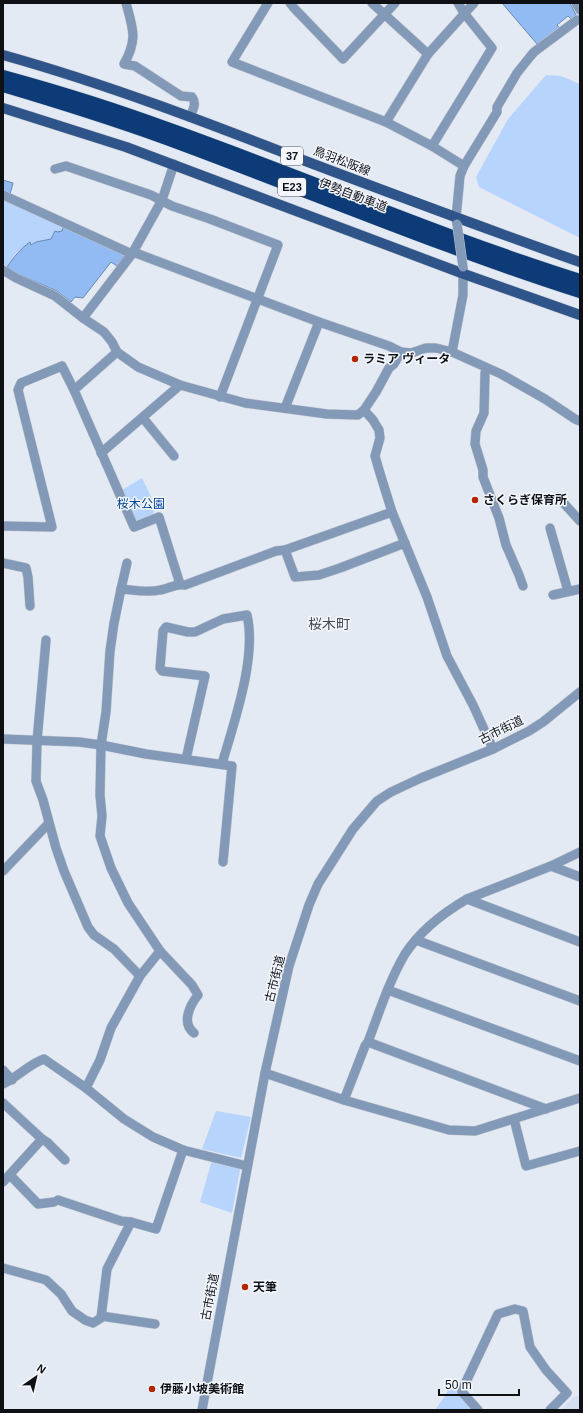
<svg xmlns="http://www.w3.org/2000/svg" width="583" height="1413" font-family="Arial,'Noto Sans JP',sans-serif">
<rect width="100%" height="100%" fill="#e3eaf4"/>
<path fill="#d4dff0" d="M580,1396V1410H561L573,1397Z"/>
<g fill="#b7d4fd">
<path d="M546,75L561,76L580,84V238L479,187L476,177L508,119Z"/>
<path d="M7,199L64,225L62,231L58,232L55,231L51,239L36,242L30,245V242L16,253L7,267L3,263V204L4,201Z"/>
<path d="M142,478L156,507L153,514L140,521L134,519L122,490Z"/>
<path d="M216,1111L251,1117L241,1158L202,1149Z"/>
<path d="M212,1160L237,1166L240,1170L232,1213L200,1202Z"/>
<path d="M453,1381L471,1410H435L445,1396Z"/>
</g>
<g fill="#92baf3" stroke="#6a87b0">
<path d="M502,3H570L576,15L571,19L568,16L557,25L560,28L537,44Z"/>
<path d="M3,180L13,183L10,194L3,192Z"/>
<path d="M64,225L125,255L117,266L111,262L83,298L75,297L71,302L57,291L18,274L7,267C14,257 20,249 30,242L31,245L36,242L51,239L55,231L58,232L62,231Z"/>
</g>
<g fill="none" stroke-linecap="round" stroke-linejoin="round">
<g stroke="#c1c7d0" stroke-width="10">
<g id="minor">
<path d="M126,3C133,29 138,39 124,64L135,66L181,96L192,97C197,104 193,109 190,117"/>
<path d="M268,3L232,62L386,122L432,146L464,166"/>
<path d="M290,3L294,8L343,59L395,3"/>
<path d="M372,3L428,54L474,3"/>
<path d="M576,3L580,10"/>
<path d="M386,122L428,54"/>
<path d="M432,146L492,48L464,13L458,3"/>
<path d="M55,169L66,166L151,195L172,206L210,219L278,245L220,397"/>
<path d="M3,195L132,254"/>
<path d="M457,224L456,218L460,176L464,166L497,112V107L517,73L529,58L534,52L577,20H580"/>
<path d="M133,252L319,322L389,346L401,352L411,353L426,348H436L452,352L501,374L545,399L575,419L580,421"/>
<path d="M3,270L16,278L55,296L83,318L104,332L112,342L117,352L138,367L180,385L245,403L327,414L358,415L364,410L376,392L389,368L394,364L401,352"/>
<path d="M83,318L132,254L162,200L174,164"/>
<path d="M452,352L463,295V268"/>
<path d="M488,369L485,373L484,413L476,431L475,444L483,470V477L499,518L506,545L519,575L523,586"/>
<path d="M74,390L117,352"/>
<path d="M285,408L319,322"/>
<path d="M364,410L373,420L379,430L380,438L375,456L379,470L392,512L427,597L447,656L473,705L493,749"/>
<path d="M143,418L174,456"/>
<path d="M101,453L180,385"/>
<path d="M558,497L580,521"/>
<path d="M3,526L52,527L18,390L21,383L62,366L74,390L134,527L159,517L180,584"/>
<path d="M550,528L568,591"/>
<path d="M285,550L392,512"/>
<path d="M3,563L26,568L28,577L30,606"/>
<path d="M121,589L127,563"/>
<path d="M553,595L580,589"/>
<path d="M46,640L37,741L36,781L43,800L56,848L64,871L88,927L94,935L114,949L140,976"/>
<path d="M3,739L79,742L101,745L146,754L232,766L223,862"/>
<path d="M186,759L205,676L162,671L160,668L163,631L166,627L188,632H195L223,619L247,615C257,658 234,722 222,764"/>
<path d="M551,866L580,877"/>
<path d="M3,871L49,823"/>
<path d="M467,899L580,942"/>
<path d="M416,940L580,1001"/>
<path d="M160,951L192,985L198,995C190,1005 181,1023 194,1033"/>
<path d="M388,990L580,1061"/>
<path d="M368,1042L546,1109"/>
<path d="M3,1070L12,1080"/>
<path d="M265,1073L344,1100L449,1130L475,1131L580,1098"/>
<path d="M3,1084C18,1077 29,1064 44,1059L86,1088L124,1119L153,1137L183,1150L247,1166"/>
<path d="M86,1088L100,1060L111,1028L140,976L160,951L128,903L111,868L100,836L102,816L100,795L101,745L106,712L110,651L114,623L121,589C133,590 148,593 160,590C168,589 176,583 185,585L276,551L285,550L295,577L319,575L340,568L405,543"/>
<path d="M344,1100L365,1046L368,1042C379,1013 389,981 405,954C420,931 443,913 467,899L551,866L580,852"/>
<path d="M3,1103L42,1139L3,1182"/>
<path d="M514,1119L526,1166L580,1151"/>
<path d="M42,1139L47,1142L65,1160"/>
<path d="M10,1175L38,1204L54,1202"/>
<path d="M58,1200L121,1221L131,1222"/>
<path d="M3,1268L46,1280L61,1294L72,1311L85,1320L93,1323L101,1318L107,1269L131,1222L156,1229L183,1150"/>
<path d="M101,1316L155,1324"/>
<path d="M202,1410L265,1073L289,966L309,905L318,884L353,829L377,801L391,792L421,778L493,749L529,731L543,722L580,692"/>
<path d="M478,1410L462,1392L464,1386L498,1314L515,1309L523,1311L530,1347L546,1370L567,1393L550,1410"/>
</g>
</g>
<g stroke="#c1c7d0" stroke-width="11">
<g id="primary">
<path d="M3,55C107,84 208,123 308,162C398,196 489,230 580,262"/>
<path d="M3,108L126,147L464,274L580,315"/>
</g>
</g>
<g stroke="#c1c7d0" stroke-width="13">
<g id="motorway">
<path d="M3,76C58,91 113,108 167,128C305,177 440,236 580,280"/>
<path d="M3,86C57,102 111,119 164,138C303,189 439,247 580,292"/>
</g>
</g>
<use href="#minor" stroke="#8399b8" stroke-width="9"/>
<use href="#primary" stroke="#2f548a" stroke-width="10"/>
<use href="#motorway" stroke="#0d3b78" stroke-width="12"/>
<g stroke="#c1c7d0" stroke-width="10" stroke-linecap="butt">
<path id="minor-bridge" d="M457,224L463,267"/>
</g>
<use href="#minor-bridge" stroke="#8399b8" stroke-width="9"/>
</g>
<g fill="#b22700" stroke="#f3f7fd" stroke-width="1.5">
<circle cx="355" cy="359" r="4"/>
<circle cx="475" cy="500" r="4"/>
<circle cx="245" cy="1287" r="4"/>
<circle cx="152" cy="1389" r="4"/>
</g>
<g text-anchor="middle" dominant-baseline="central" stroke-width="3" stroke-linejoin="round" paint-order="stroke">
<g fill="#f3f7fd" stroke="#53555a" stroke-width="1">
<rect x="281" y="147" width="22" height="18" rx="3"/>
<rect x="278" y="178" width="28" height="18" rx="3"/>
</g>
<g font-size="11" font-weight="bold" fill="#0e1014">
<text x="292" y="156">37</text>
<text x="292" y="187">E23</text>
</g>
<g font-size="12" fill="#0e1014" stroke="#f3f7fd">
<text transform="translate(342 161) rotate(21)">鳥羽松阪線</text>
<text transform="translate(353 195) rotate(21)">伊勢自動車道</text>
<text transform="translate(501 730) rotate(-26)">古市街道</text>
<text transform="translate(275 979) rotate(-76)">古市街道</text>
<text transform="translate(210 1297) rotate(-79)">古市街道</text>
</g>
<g font-size="12" font-weight="bold" fill="#0e1014" stroke="#f3f7fd" text-anchor="start">
<text x="363" y="359">ラミア ヴィータ</text>
<text x="483" y="500">さくらぎ保育所</text>
<text x="253" y="1287">天筆</text>
<text x="160" y="1389">伊藤小坡美術館</text>
</g>
<g font-size="12" fill="#004292" stroke="#f3f7fd">
<text x="141" y="504">桜木公園</text>
</g>
<g font-size="14" fill="#41474f" stroke="#f3f7fd">
<text x="329" y="624">桜木町</text>
</g>
</g>
<rect width="583" height="1413" fill="none" stroke="#0e1014" stroke-width="8"/>
<g transform="translate(36 1377) rotate(34)" stroke="#f3f7fd" stroke-width="3" paint-order="stroke">
<path d="M0-3L7 15L0 10L-7 15Z" fill="#0e1014"/>
<text y="-6" font-size="11" font-weight="bold" text-anchor="middle" fill="#0e1014">N</text>
</g>
<path d="M439 1389v6h80v-6" fill="none" stroke="#0e1014" stroke-width="2"/>
<text x="445" y="1389" font-size="12" fill="#0e1014" stroke="#f3f7fd" stroke-width="3" paint-order="stroke">50 m</text>
</svg>
